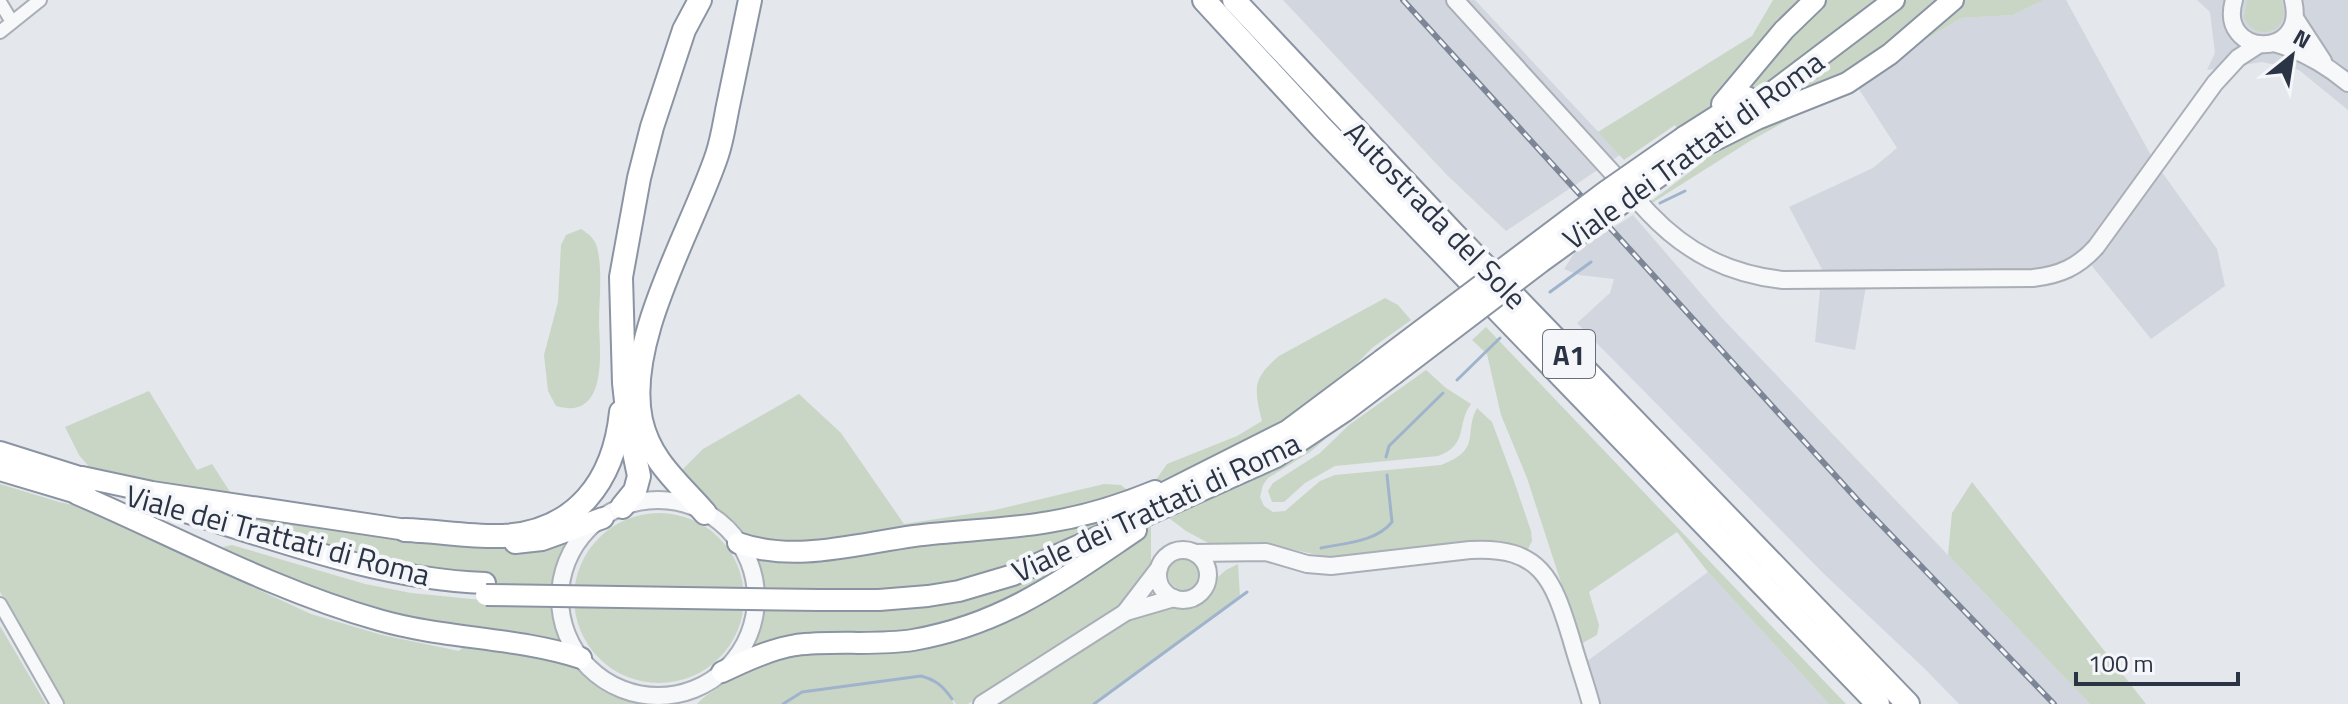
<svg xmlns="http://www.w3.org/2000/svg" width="2348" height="704" font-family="'Titillium Web',sans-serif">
<rect width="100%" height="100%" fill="#e4e7ec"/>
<g fill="#d2d6de">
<path d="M1283,0H1475L1620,155L1506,231L1446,174Z"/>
<path d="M2044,0H2066L2154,161L2217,249L2225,286L2151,339L2084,256L2051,269L1866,286L1855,350L1815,342L1822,269L1789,207L1873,168L1897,148L1855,83L1961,18L2013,15Z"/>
<path d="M2197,0H2348V110L2299,70L2262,62L2207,70L2215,53L2210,12Z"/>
<path d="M1633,215L1722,318L2090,704H1959L1924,668L1824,574L1577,323L1610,293L1614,279L1579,275L1564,269L1575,252Z"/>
<path d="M1708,572L1829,704H1599L1586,662Z"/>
</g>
<g fill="#c9d6c5">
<path d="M1773,0H2044L2013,15L1961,18L1855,83L1750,141L1633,215L1703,162L1675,125L1624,160L1598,132L1752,36Z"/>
<path d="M2247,0H2281C2294,29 2258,46 2244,18Z"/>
<path d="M581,229C589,234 594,238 597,247C603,272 599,298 599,323C600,353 608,421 556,406L548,391L544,355L558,302L561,245L566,235Z"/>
<path d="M1385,298L1398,305L1411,320L1372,348L1335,386L1295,414L1264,434L1153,484L1167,464L1237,436L1262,421C1254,388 1252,379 1279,356Z"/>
<path d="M1486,327L1846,704H1829L1708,572L1677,532L1589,592L1599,625L1597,635L1581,644L1527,478L1501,415L1487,354L1472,340Z"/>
<path d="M1426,370L1446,388L1471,404C1456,424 1469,445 1438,456L1335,466L1305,483L1284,502H1272L1268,491L1273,483L1320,453L1349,425Z"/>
<path d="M149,391L197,470L212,464L232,495L157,484L92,470L79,455L65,427Z"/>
<path d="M799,394L841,433L904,524L995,510L1104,484L1121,485L1136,497L1151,527V569L1120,606L968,704H956L947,692L954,704H697C706,693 722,688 730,676C759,631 773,577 734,532C726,523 715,517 705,509C694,499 684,488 674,478L703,449Z"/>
<path d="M1477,408L1492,422L1514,481L1531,531L1532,541L1527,551L1506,543L1492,542L1327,557L1259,542L1214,546L1186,531L1169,518L1253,479L1329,436L1310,452L1268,478L1263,485L1260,497L1264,506L1273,512L1285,511L1320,481L1335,475L1441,465C1483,449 1463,434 1477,408Z"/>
<path d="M1972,482L2146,704H2090L1948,555L1952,513Z"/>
<path d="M0,484L59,502L101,511L254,583L250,586L311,614L382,635L459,651L466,644L533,652L578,667L598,684L638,704H65L0,592Z"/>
<path d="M225,512L481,548L543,546L571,536C550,568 545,606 561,642C522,634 483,633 444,626C382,614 274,584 223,547L232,545L365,584L411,593L482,600L499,589L494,575L397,568L228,516Z"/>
<circle cx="659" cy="598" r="85"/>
<circle cx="1184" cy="574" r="16"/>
<path d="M1238,564L1240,597L1092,704H995L1129,616L1174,603L1182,606L1202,600L1209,594L1218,577L1226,570Z"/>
<path d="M0,626L46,704H0Z"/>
</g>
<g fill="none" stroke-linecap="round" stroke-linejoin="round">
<g stroke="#9fb4cc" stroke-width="3">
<path d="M1660,203L1685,191"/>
<path d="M1550,292L1591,262"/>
<path d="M1457,380L1500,338"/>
<path d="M1386,457L1389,446L1443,393"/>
<path d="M1321,548C1345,543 1376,542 1392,522L1387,475"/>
<path d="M783,704L802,692L921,676C936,680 943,686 952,699"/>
<path d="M1094,704L1247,592"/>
</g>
<g stroke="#a9aeb7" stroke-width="16">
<g id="minor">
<path d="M0,2L12,22"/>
<path d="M0,32L40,0"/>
<path d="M0,604L57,704"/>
</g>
</g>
<g stroke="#a9aeb7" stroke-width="20">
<g id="tertiary">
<path d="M1455,0L1649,213C1687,253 1729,274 1783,280L2033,278C2060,275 2078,267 2096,247L2215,83L2238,58L2258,45"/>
<path d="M2234,0C2217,57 2308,61 2293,0"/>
<path d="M2295,18L2323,61"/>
<path d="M2274,43C2303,51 2325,64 2348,83"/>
<circle cx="658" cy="598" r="98"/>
<circle cx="1183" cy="575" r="25"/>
<path d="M1195,553L1266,552L1307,564L1331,566L1470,550C1541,546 1553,579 1571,638C1577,660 1585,682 1591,704"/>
<path d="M1126,611L1159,568"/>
<path d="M982,704L1126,612L1174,598"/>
</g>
</g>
<g stroke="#8b94a3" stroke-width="24">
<g id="trunk">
<path d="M1722,104L1784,30L1815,0"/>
<path d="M1738,118L1894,0"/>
<path d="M1684,137L1747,97"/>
<path d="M1703,146L1757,119L1847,83L1890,54L1953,0"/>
<path d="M0,452L92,481"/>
<path d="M0,470L87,496"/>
<path d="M82,477L152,492L420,532"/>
<path d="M77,494C177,537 273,590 379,620C445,639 516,637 581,658"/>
<path d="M1146,502L1287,431L1382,360"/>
<path d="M156,503C264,535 372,579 485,583"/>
<path d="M515,543L542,540L603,518"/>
<path d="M738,543C795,563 856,544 914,536C959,530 1004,530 1049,522C1086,516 1121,505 1155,491"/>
<path d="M819,600H879L928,596L959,591L1013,575L1276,457L1345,411L1394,374"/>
<path d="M722,672C745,661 771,649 796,645C835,640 874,646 913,640C1004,624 1062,580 1136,530"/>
</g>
</g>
<g stroke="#8b94a3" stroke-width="26">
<g id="motorway">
<path d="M1204,0L1322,128L1878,704"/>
<path d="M1234,0L1453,233L1908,704"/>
<path d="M622,507L635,491L639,476L629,428L624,383L621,277L639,178L652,127L684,30L700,0"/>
<path d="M705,513C679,483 650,461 641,420C624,341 692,230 717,155C723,137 725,119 729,101C736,67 743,34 750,0"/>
<path d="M405,530C437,531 470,537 503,536C576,532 614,481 621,412"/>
</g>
</g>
<use href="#minor" stroke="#f7f8fa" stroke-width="12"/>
<use href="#tertiary" stroke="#f7f8fa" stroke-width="16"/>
<use href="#trunk" stroke="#fff" stroke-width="20"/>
<use href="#motorway" stroke="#fff" stroke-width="22"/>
<g stroke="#7d8696" stroke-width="6">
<path id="rail" d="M1403,0L1863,506L2054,704"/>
</g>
<use href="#rail" stroke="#f4f6f9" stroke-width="3" stroke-dasharray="9" stroke-linecap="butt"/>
<g stroke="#8b94a3" stroke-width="24" stroke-linecap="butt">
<g id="trunk-bridge">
<path d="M1382,360L1605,192L1684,137"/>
<path d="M1394,374L1541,262L1694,151"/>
<path d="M486,595L819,600"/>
</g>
</g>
<use href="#trunk-bridge" stroke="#fff" stroke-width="20"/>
</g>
<g text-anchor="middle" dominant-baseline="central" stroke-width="8" stroke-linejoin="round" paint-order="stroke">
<rect fill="#f4f6f9" stroke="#676e7b" stroke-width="2" x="1543" y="330" width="52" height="48" rx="6"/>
<g font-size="28" font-weight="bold" fill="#2b3445">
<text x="1569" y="354">A1</text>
</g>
<g font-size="30" fill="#2b3445" stroke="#f4f6f9">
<text transform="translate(1693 150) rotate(-36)">Viale dei Trattati di Roma</text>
<text transform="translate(1436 215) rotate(46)">Autostrada del Sole</text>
<text transform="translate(1156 507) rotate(-25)">Viale dei Trattati di Roma</text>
<text transform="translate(278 535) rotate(15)">Viale dei Trattati di Roma</text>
</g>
</g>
<g transform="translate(2292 56) rotate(30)" stroke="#f4f6f9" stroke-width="6" paint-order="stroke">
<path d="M0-6L14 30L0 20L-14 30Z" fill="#2b3445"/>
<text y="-12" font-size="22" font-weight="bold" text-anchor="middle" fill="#2b3445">N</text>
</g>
<path d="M2076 672v12h162v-12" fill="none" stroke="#2b3445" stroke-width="4"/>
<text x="2088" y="672" font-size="24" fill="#2b3445" stroke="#f4f6f9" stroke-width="6" paint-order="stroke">100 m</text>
</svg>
